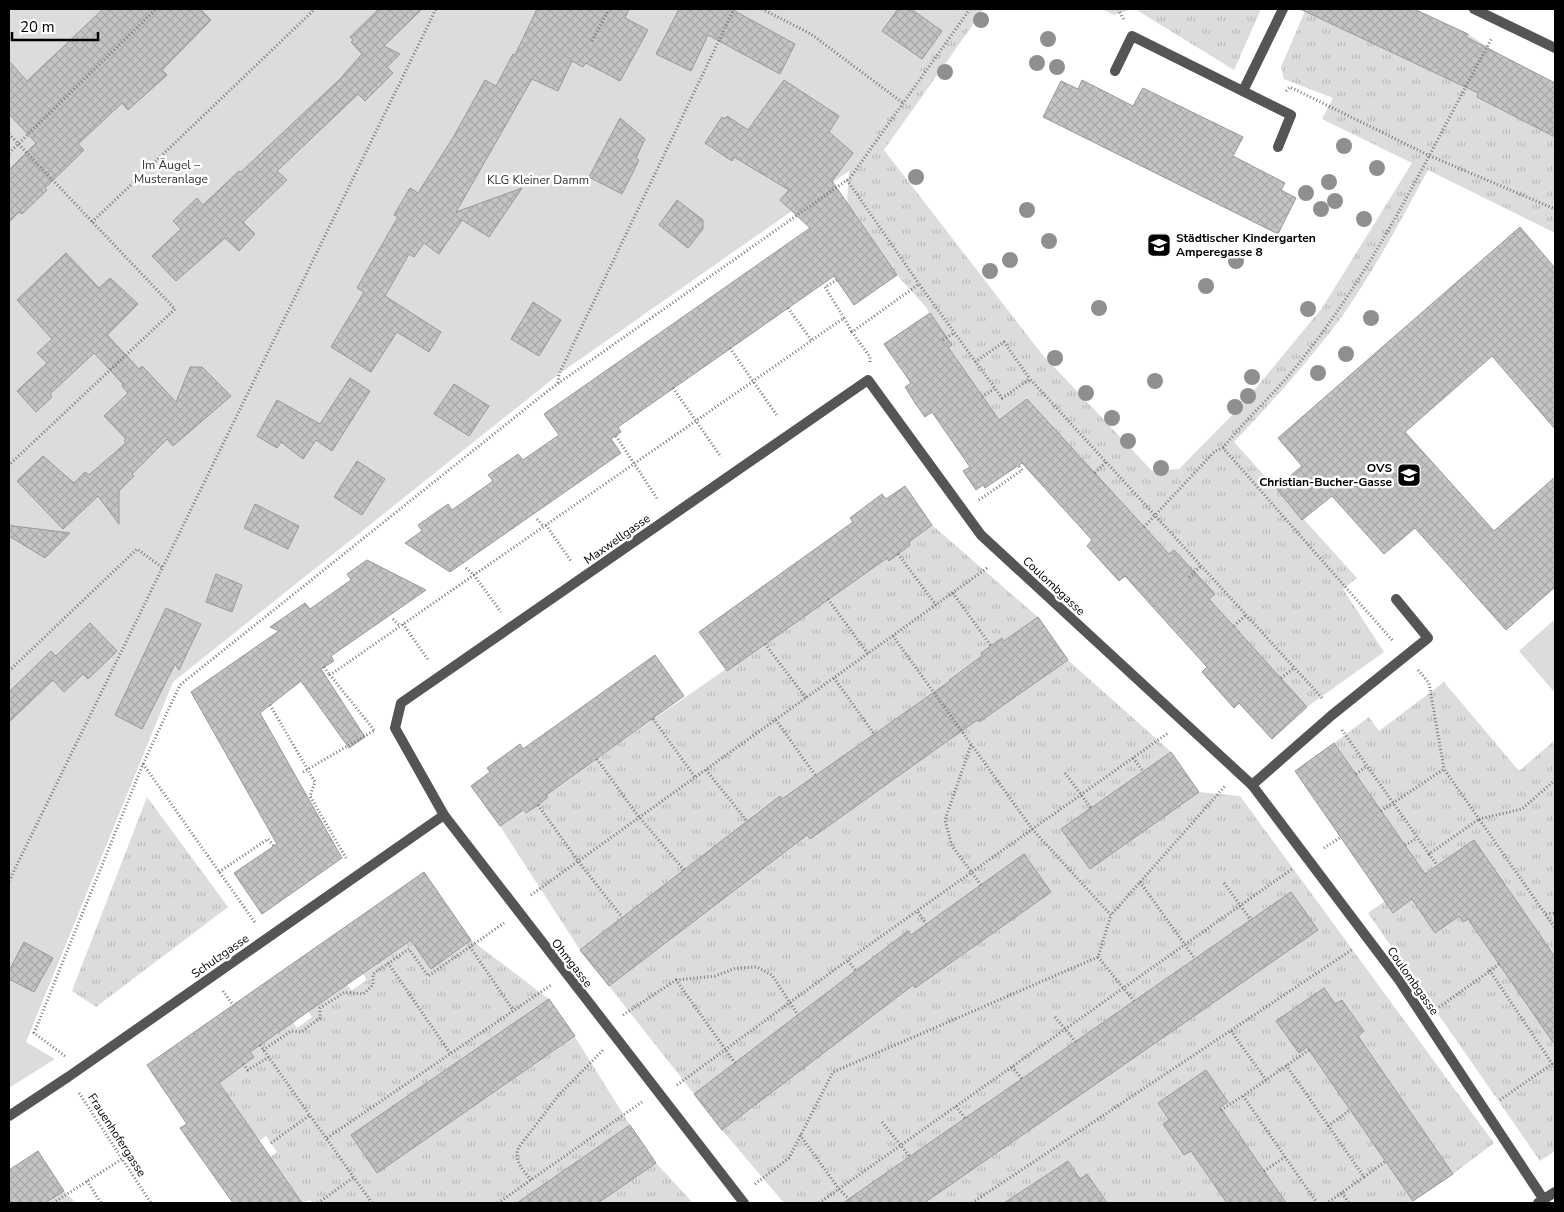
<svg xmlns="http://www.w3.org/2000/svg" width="1564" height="1212" font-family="'Nunito Sans',sans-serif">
<defs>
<pattern id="park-tufts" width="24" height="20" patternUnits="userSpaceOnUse" patternTransform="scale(1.25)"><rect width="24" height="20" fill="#dcdcdc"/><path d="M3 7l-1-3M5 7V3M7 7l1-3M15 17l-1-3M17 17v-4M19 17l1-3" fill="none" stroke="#bbb"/></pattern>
<pattern id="building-cross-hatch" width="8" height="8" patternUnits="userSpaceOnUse" patternTransform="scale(1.25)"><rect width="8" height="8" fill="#c4c4c4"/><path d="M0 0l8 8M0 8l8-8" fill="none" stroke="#a7a7a7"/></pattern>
</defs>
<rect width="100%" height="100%" fill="#fff"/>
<g fill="#dcdcdc">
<path d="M9,9H962L849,171L559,374L173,682L26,1042L55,1059L9,1088Z"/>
<path d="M1555,619V693L1519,651Z"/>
</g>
<g fill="url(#park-tufts)">
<path d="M962,9H984L884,150L1041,353L1152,471L1179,469L1241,406L1322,308L1412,163L1322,119L1333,98L1284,79L1281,67L1305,11L1446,78L1468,34L1498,54L1477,97L1555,137V233L1428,170C1401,220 1375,269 1343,315C1310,360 1272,402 1234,442L1357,578L1343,589L1384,652L1307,707L1209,599L1214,594L1174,550L1169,554L1027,400L999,420L943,340V332L925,306L897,275L847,202L849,171Z"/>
<path d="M1102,9H1132L1114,15Z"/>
<path d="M1135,9H1261L1234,70Z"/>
<path d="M932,525L1038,617L1004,641L1002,638L981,653L982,656L949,679L978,722L1068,660L1171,752L1062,829L1090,869L1199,792L1240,796L1494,1143L1453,1174L1358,1036L1364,1031L1343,1000L1335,1004L1324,989L1277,1022L1299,1053L1307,1047L1413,1201L1410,1203H1286L1220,1107L1227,1102L1206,1071L1158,1103L1169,1120L1163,1124L1184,1155L1191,1151L1227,1203H1107L1087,1174L1080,1179L1068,1161L1020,1192L1027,1203H924L1317,930L1291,892L843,1203H784L722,1130L913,985L915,988L1051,892L1024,854L890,950L887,947L694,1094L609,986L807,835L810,839L944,744L917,705L782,799L779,797L580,950L500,826L548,797L546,795C659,714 774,637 887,558L889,560L910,545L909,542Z"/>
<path d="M1444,682L1519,771L1555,740V957L1474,840L1425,874L1334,743L1369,717L1379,731Z"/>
<path d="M147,797L228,907L96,1007L72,991Z"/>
<path d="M1412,899L1435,932L1459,916L1468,919L1555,1045V1151L1540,1161L1368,913L1385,901L1394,913Z"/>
<path d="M411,940L431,968L471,940L549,999L351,1135L377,1173L575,1037L630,1125L517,1203H313L310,1200L302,1203L270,1157L277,1152L266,1136L259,1141L214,1076L253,1057L250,1052L293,1022L297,1028L312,1017L308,1011L347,985L352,990L367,980L362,973Z"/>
<path d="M656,1163L693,1203H598Z"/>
<path d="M64,1191L76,1203H45Z"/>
</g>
<g fill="url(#building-cross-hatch)" stroke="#999">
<path d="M103,9H200L211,20L162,70L167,75L128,110L122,103L78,144L84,150L45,188L47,190L22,214L19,212L9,222V170L36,143L9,114V61L27,81Z"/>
<path d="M379,9H422L384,46L400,54L387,67L393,73L365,101L358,94L277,171L287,180L243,222L255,234L239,251L225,238L176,281L152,256L181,229L173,221L197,198L203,205L239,171L241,172L340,79L362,54L351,42L353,40L350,37Z"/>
<path d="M537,9H629L625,18L648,30L620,81L586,63L583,67L572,61L558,91L532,79L456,212L522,188L489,237L462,220L439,254L424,243L414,257L409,254L385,296L441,332L429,352L397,332L371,372L331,347L364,292L357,288L398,217L394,215L410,188L418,193L454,136L485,80L496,86L513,54L515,55Z"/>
<path d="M679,9H731L795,44L780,74L708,35L691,71L656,54Z"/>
<path d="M898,9H911L942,31L922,59L882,31Z"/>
<path d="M1300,9H1414L1468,34L1466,37L1555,83V137L1477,97L1478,93Z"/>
<path d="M784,80L839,116L829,132L853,153L832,181L897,275L854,305L834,276L618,427L621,432L611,439L621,453L450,572L405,543L422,531L418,525L448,504L452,510L493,481L488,475L518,454L523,460L559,435L544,414L810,228L780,200L789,190L734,157L732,161L705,143L722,117L725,119L727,116L748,130Z"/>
<path d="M1082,80L1133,106L1143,88L1243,137L1233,156L1285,183L1281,190L1296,198L1278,234L1043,117L1061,81L1078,89Z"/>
<path d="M620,118L645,139L636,158L639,160L622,194L589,177Z"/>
<path d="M677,200L703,220V229L688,248L659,225Z"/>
<path d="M1520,227L1555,268V429L1492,356L1405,432L1494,531L1555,477V587L1506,630L1415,528L1384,554L1332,496L1302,520L1276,488L1302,466L1278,438Z"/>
<path d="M66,253L99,288L110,278L138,304L107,335L139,369L142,366L176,402L190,367H202L231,396L173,446L167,439L132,474L134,476L119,491V524L98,496L63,529L17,481L43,456L74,483L85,472L89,475L126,443L124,441L126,439L104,416L128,393L122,386L123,384L94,353L50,394L52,397L36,412L17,391L47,363L37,353L52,339L17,300Z"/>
<path d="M533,302L561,320L539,356L511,339Z"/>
<path d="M930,313L952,345L948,347L999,420L1027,399L1169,554L1174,550L1199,577L1215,594L1209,599L1307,707L1272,739L1239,703L1234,708L1202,672L1207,667L1125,576L1119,581L1087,546L1092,540L1022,463L985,488L983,485L976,490L963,471L970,467L932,412L925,417L915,403L905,387L911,383L884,344Z"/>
<path d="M350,378L370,391L332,451L316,440L303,459L281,442L277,448L257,436L277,400L320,424Z"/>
<path d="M454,384L489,406L469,436L434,414Z"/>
<path d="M357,461L385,479L362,515L334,497Z"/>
<path d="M905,486L932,525L909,542L910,545L889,561L887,558L727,671L699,632L853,522L850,518L882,494L886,499Z"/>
<path d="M255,504L299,526L288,549L244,528Z"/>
<path d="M9,525L14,526L70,533L45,558L9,536Z"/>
<path d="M367,560L426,590L331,656L334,661L321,669L365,737L349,748L301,681L260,713L342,858L262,914L234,873L277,844L191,692L279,631L270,627L305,603L310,609L351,580L347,574Z"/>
<path d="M216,574L242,585L232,612L206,602Z"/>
<path d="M166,608L201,624L179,670L175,664L142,729L115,715Z"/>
<path d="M1038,617L1068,660L979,722L977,720L810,839L807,835L609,986L580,950L780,796L782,799L950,681L949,680L982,656L981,653L1002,638L1004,641Z"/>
<path d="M90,623L117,651L88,679L83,674L64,692L53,680L9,722V692L51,651L56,656Z"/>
<path d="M655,655L684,696L546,795L548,797L538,805L526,813L524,810L500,826L471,786L490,772L487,768L520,744L523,749Z"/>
<path d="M1334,743L1425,874L1474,840L1555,957V1045L1468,919L1463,922L1459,916L1435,933L1412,899L1393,913L1295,771Z"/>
<path d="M1171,752L1199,792L1090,869L1061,829Z"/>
<path d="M1024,854L1051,892L915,988L913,985L722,1130L694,1094L908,931L911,935Z"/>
<path d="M424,872L471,940L431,969L411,940L250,1052L254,1057L219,1083L302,1203H233L180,1128L187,1124L147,1065Z"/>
<path d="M1291,892L1318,930L1135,1057L924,1203H843Z"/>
<path d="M24,942L53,958L34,992L9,979V971Z"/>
<path d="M1324,988L1335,1004L1342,1000L1364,1031L1358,1036L1453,1174L1413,1201L1307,1047L1299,1053L1276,1021Z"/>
<path d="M549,999L575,1036L377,1173L351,1135Z"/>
<path d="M1206,1070L1228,1102L1220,1107L1286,1203H1227L1191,1151L1184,1155L1163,1124L1169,1120L1158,1103Z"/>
<path d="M630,1125L656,1163L598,1203H517Z"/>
<path d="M38,1151L64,1191L45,1203H9V1170Z"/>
<path d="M1068,1161L1080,1179L1087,1174L1107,1203H1004Z"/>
</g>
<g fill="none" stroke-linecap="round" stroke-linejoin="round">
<g stroke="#777" stroke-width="3" stroke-dasharray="1 2.5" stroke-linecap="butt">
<path d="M762,9L811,34L903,103"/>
<path d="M1118,9L1124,20"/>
<path d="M592,41L609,9"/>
<path d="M1286,91L1290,87L1428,155L1555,209"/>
<path d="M9,134L175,309L9,465"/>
<path d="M9,153L156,9"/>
<path d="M847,180L919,284"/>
<path d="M92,222L315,9"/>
<path d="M837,280L825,287L844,318"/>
<path d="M788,308L812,341"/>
<path d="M943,340L954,333"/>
<path d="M730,348L778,417"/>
<path d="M870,362V357L852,332L919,284L1002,398L1030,379L1323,699"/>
<path d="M975,362L1004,342L1030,379"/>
<path d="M558,383L559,374L734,9"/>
<path d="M673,388L721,457"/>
<path d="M982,397L994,389"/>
<path d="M616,436L658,500"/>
<path d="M1223,448C1249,415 1281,388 1306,354C1382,257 1433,145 1492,38"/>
<path d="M1095,473L1106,462"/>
<path d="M979,500L1022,470L1018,465"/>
<path d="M537,519L544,527"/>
<path d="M546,525L571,561"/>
<path d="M1144,527L1215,451L1223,448L1393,641"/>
<path d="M898,554L936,605"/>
<path d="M466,568L474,575L501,612"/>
<path d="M1189,577L1201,566"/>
<path d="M953,593L991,646"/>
<path d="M828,599L868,654"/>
<path d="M393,619L400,626"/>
<path d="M403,624L429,661"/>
<path d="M1234,626L1246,615"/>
<path d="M893,636L1033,830L1111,915L1225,786"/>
<path d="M765,644L806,698"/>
<path d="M324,667L330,675"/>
<path d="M1418,670L1429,683L1444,769"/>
<path d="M9,671L137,549L163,568"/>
<path d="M834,678L874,734"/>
<path d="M1281,678L1294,668"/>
<path d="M270,705L315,782L310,796L346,858"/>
<path d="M653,719L695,777"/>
<path d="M776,720L815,775"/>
<path d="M374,730L330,675L844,318L852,332"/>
<path d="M1342,730L1429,854L1479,819L1555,928"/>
<path d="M971,745L945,820L952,846L981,885"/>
<path d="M1133,758L1143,771"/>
<path d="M597,759L635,812L684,870"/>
<path d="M143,764L256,924"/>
<path d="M706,770L747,821"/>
<path d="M303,772L375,730"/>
<path d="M1065,773L1091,808"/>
<path d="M1356,774L1367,766"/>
<path d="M538,805L578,861L622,917"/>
<path d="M1381,811L1444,769L1479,819L1522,809L1555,780"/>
<path d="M1405,845L1417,838"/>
<path d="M1324,848L1341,837"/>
<path d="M1429,854L1437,865"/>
<path d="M219,872L268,839L274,846"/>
<path d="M9,881L436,9"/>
<path d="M1140,882L1195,959"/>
<path d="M1224,883L1251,920"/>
<path d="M531,895L987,568"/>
<path d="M918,912L926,924"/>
<path d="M1546,914L1555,913"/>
<path d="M470,947L513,1010"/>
<path d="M1098,957L1134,1001"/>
<path d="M848,961L856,971"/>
<path d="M388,963L450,1053"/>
<path d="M1499,964L1490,971L1555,1068"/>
<path d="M676,980L715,976L736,968L757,967L772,975L798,1015"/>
<path d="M223,991L233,1005"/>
<path d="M1439,1007L1490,971"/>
<path d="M623,1015L676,980L735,1063"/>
<path d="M1055,1017L1076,1042"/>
<path d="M1231,1031L1266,1080"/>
<path d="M260,1045L372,1203"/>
<path d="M263,1050L291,1031L301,1032L320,1018V1008L345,992L363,994L373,985V974L409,949L428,976L504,923"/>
<path d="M1309,1050L1243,1096L1317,1203"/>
<path d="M65,1056L34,1033L143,764L180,685L549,390L850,178L970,9"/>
<path d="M243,1064L248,1070L269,1057"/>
<path d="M1286,1065L1364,1177L1327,1203"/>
<path d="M1012,1067L1022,1079"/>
<path d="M677,1085L852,957L1168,733"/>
<path d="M79,1093L151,1203"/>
<path d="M1500,1100L1555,1062"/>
<path d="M956,1106L965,1118"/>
<path d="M1221,1110L1243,1096"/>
<path d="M882,1122L910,1157"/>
<path d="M1328,1126L1350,1110"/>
<path d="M800,1135L839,1189L849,1199"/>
<path d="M327,1138L551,985"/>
<path d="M271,1143L310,1115"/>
<path d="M1264,1171L1285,1157"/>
<path d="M1364,1177L1386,1161"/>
<path d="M531,1180C523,1170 513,1160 519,1147L558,1096L603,1050"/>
<path d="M87,1181L101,1203"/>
<path d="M755,1184L789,1158L833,1072L1098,957L1111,915"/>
<path d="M1342,1193L1349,1203"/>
<path d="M53,1203L122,1159"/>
<path d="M318,1203L354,1177"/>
<path d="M498,1203L642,1102"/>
<path d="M819,1203L1292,869"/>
<path d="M972,1203L1353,949"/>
</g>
<g stroke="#555" stroke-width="10">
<path d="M1115,71L1132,36L1291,115L1278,147"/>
<path d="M1243,91L1283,9"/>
</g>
<g stroke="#555" stroke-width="10">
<path d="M1474,9L1555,48"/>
<path d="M1252,785L1332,715L1428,638L1396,599"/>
<path d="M9,1116L68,1077L444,815"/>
<path d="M744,1203L444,815L395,728L401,703L868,380L981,535L1252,785L1399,980L1544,1200"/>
</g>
<path stroke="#555" stroke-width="10" d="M1538,1203L1555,1192"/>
</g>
<g fill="#8f8f8f">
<circle cx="981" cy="20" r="8"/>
<circle cx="1048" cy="39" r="8"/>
<circle cx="1037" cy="63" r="8"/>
<circle cx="1057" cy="67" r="8"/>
<circle cx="945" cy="72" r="8"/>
<circle cx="1344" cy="146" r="8"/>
<circle cx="1377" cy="168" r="8"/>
<circle cx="916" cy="177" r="8"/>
<circle cx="1329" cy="182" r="8"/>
<circle cx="1306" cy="193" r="8"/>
<circle cx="1335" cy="201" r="8"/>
<circle cx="1321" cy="209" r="8"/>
<circle cx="1027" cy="210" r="8"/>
<circle cx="1364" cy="219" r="8"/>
<circle cx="1049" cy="241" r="8"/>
<circle cx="1010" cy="260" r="8"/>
<circle cx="1236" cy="261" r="8"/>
<circle cx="990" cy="271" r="8"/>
<circle cx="1206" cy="286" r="8"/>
<circle cx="1099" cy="308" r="8"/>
<circle cx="1308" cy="309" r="8"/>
<circle cx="1371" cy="318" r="8"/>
<circle cx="1346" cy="354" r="8"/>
<circle cx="1055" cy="358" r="8"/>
<circle cx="1318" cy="373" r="8"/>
<circle cx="1252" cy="377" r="8"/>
<circle cx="1155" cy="381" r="8"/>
<circle cx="1086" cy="393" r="8"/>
<circle cx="1248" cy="396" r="8"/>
<circle cx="1235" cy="407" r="8"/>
<circle cx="1112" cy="418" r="8"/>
<circle cx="1128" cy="441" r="8"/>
<circle cx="1161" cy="468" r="8"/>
</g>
<defs>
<g id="school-square" transform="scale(1.25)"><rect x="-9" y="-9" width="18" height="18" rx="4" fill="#000" stroke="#fff"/><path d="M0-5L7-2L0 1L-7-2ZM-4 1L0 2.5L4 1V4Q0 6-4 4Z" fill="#fff"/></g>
</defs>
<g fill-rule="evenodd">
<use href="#school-square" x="1159" y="245"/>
<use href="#school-square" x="1409" y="475"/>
</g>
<g text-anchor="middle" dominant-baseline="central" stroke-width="5" stroke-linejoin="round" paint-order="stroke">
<g font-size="12" fill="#333" stroke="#fff">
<text x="171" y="165">Im Äugel –<tspan x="171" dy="14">Musteranlage</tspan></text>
<text x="538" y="180">KLG Kleiner Damm</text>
</g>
<g font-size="12" font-weight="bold" fill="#000" stroke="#fff" text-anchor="start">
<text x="1176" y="238">Städtischer Kindergarten<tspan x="1176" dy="14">Amperegasse 8</tspan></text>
<text x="1392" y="468" text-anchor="end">OVS<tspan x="1392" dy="14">Christian-Bucher-Gasse</tspan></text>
</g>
<g font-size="12" fill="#000" stroke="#fff">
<text transform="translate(617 539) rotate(-35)">Maxwellgasse</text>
<text transform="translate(1054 586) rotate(43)">Coulombgasse</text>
<text transform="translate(220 956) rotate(-35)">Schulzgasse</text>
<text transform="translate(572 963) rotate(52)">Ohmgasse</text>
<text transform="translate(1413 981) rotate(55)">Coulombgasse</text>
<text transform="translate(117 1135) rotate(57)">Frauenhofergasse</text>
</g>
</g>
<rect width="1564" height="1212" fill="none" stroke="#000000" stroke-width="20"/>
<path d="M12 32v8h86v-8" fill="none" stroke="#000000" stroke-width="2.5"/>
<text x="20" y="32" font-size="15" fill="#000000" stroke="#ffffff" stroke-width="4" paint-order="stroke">20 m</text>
</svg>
